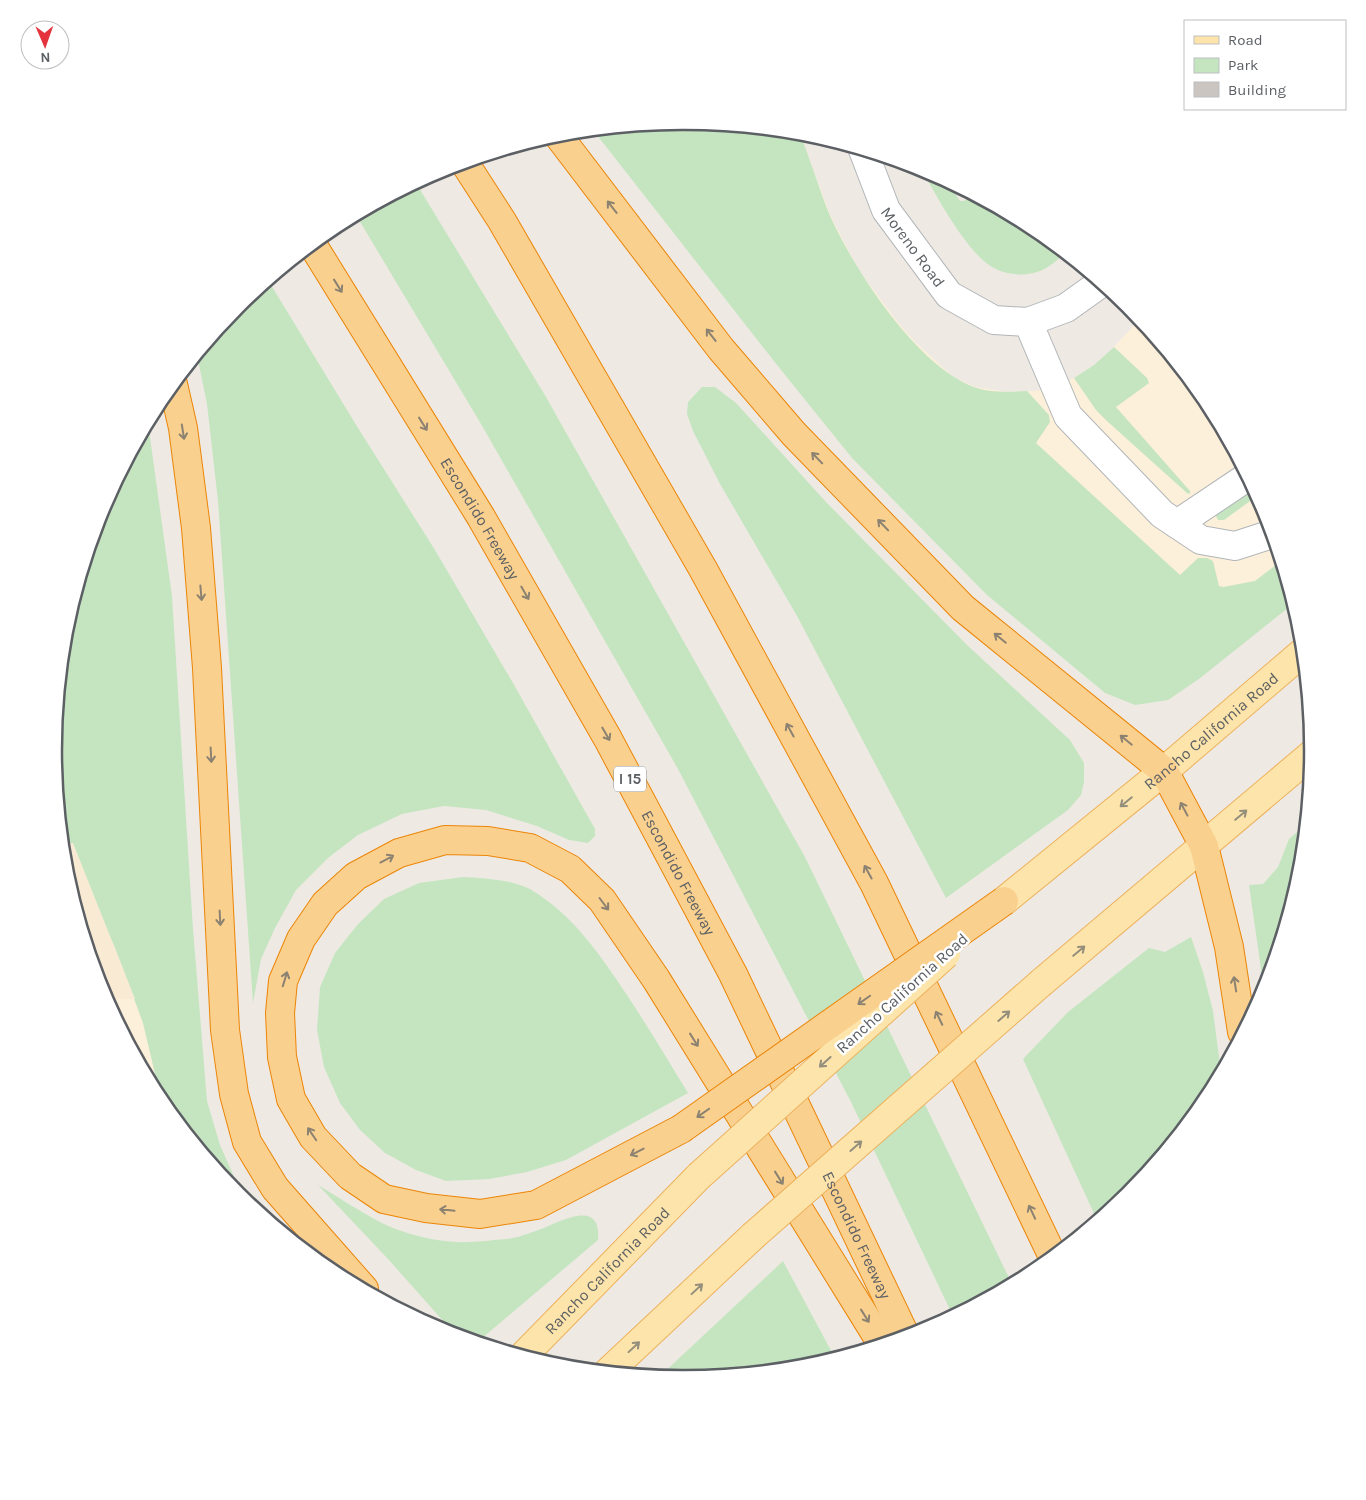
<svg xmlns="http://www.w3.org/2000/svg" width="1366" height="1500" font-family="Karla,sans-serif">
<rect width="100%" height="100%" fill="#eeeae3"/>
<g fill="#fdf0da">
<path d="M683,121L799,132L831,217L859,271L899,324L916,343L953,377L975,387L1007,392L1035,391L1058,386L1074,378L1094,365L1114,347L1140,319L1206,401L1264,509L1280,562L1228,602L1185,627Z"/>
<path d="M60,813L135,999L143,1023L162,1103L102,991L66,872Z"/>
</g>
<g fill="#c5e5c1">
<path d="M683,121L799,132C811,160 819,190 831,218C856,272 917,366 974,387C990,393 1010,392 1027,391L1049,415L1050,422L1036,443L1180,575L1198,558H1207L1213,561L1219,586L1223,587L1255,581L1280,562L1293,604L1199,679L1168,700L1135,705L1105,693L987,595L852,458L777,365L593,130Z"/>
<path d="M921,168L947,181L960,201H964L973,195L1013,216L1022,230L1030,225L1033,227L1065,254C1058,259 1049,268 1040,271C1024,277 1003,275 989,265C965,249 935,194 921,168Z"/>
<path d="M416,183L546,397L805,857L1012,1284L953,1316L851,1102L678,769L481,424L356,215Z"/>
<path d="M268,280L358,428L435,550L513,683L595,829V836L588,843L569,840L537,826L486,810L444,806L402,814L358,835L328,858L296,890L275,928L261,959L253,1003L218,501L207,404L197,355L238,305Z"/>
<path d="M1114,347L1147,378L1149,383L1116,407L1190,491V494L1187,493L1108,422L1096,410L1074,378L1094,365Z"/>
<path d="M702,387H715L736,403L826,502L967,645L1070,740L1084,763V782L1081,795L1068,810L946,898L797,616L720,484L693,431L687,414L688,402Z"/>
<path d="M148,423L172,596L193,929L207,1101L220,1145L240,1190L250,1204L238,1195L162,1103L143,1023L114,945L63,844L54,750L66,627L102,509Z"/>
<path d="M1252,487L1257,496L1224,520H1218L1216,516L1219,511Z"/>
<path d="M1305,825L1300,873L1264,990L1249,885L1263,884L1278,867L1289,839Z"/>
<path d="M463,877C483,878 516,880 533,891C574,916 601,956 627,995C648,1027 668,1060 688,1093L566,1160L527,1172L489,1179L446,1181L416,1170L385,1153L360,1130L340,1103L324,1067L317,1030L320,987L335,953L358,924L384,899L419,883Z"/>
<path d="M1191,937L1203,972L1213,1011L1221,1072L1206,1100L1128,1195L1097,1220L1023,1059L1068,1012L1149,948L1165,952Z"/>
<path d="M318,1185C338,1197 359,1211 380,1222C401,1233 433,1241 457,1242C473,1243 491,1240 507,1239C516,1238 527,1234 536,1231C558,1223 602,1196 598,1240L481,1339C470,1340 463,1338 453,1332L388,1259Z"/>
<path d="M783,1261L835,1358L805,1367L683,1379L659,1377Z"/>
</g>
<path fill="#f9ebd3" d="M73,843L135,999H106L102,991L66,872L63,844Z"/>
<path fill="#cac5c1" stroke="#d2cbc2" d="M1013,216L1030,225L1023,230Z"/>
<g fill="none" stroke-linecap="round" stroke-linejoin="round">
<g stroke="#b1b5b8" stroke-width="30">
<g id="minor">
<path id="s1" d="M863,150L886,210L949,295L994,320L1028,322L1066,308L1101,283"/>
<path d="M1028,322L1068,416L1162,514L1201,540L1235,546L1272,534"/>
<path d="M1177,524L1247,477"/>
</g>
</g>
<g stroke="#edb15d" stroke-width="30">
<g id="major">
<path id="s2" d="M1004,901L1164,771L1303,652"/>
<path d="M1042,982L1312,754"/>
<path id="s3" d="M523,1356L699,1176"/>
<path d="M608,1372L753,1236"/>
</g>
</g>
<g stroke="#eb8507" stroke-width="30">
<g id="highway">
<path d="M557,134L721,349L794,434L963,608L1164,771L1204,846L1229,947L1242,1032"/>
<path d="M464,162L502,221L703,569L874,883L1053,1257"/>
<path id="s4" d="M312,244L481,517L608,739L733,974L906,1337"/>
<path d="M173,384L183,428L196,528L207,668L225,1030L234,1094L247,1142L275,1188L364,1289"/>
<path d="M681,1129L536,1205L480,1214L426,1208L384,1199L350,1176L313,1137L291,1099L282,1057L280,1013L283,981L301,939L325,904L356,876L399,853L445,840L488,841L530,848L570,869L602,900L656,979L882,1344"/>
</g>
</g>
<use href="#minor" stroke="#fff" stroke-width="28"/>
<use href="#major" stroke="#fde4aa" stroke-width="28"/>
<use href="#highway" stroke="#fad08f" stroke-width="28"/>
<g stroke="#edb15d" stroke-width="30" stroke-linecap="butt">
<g id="major-bridge">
<path d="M699,1176L946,954"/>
<path d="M753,1236L1042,982"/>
</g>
</g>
<g stroke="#eb8507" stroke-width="30" stroke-linecap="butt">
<path id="highway-bridge" d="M681,1129L1004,901"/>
</g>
<use href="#major-bridge" stroke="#fde4aa" stroke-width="28"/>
<use href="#highway-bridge" stroke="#fad08f" stroke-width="28"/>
</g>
<defs><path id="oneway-shaft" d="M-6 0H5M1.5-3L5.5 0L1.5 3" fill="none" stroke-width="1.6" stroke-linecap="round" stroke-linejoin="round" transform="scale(1.25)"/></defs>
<g stroke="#8b8271">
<use href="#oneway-shaft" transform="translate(612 207) rotate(-128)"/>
<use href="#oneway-shaft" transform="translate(338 286) rotate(58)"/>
<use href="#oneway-shaft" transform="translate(711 335) rotate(-128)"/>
<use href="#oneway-shaft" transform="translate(423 424) rotate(58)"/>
<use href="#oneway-shaft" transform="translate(183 432) rotate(81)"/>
<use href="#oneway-shaft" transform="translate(817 458) rotate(-134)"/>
<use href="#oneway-shaft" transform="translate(883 525) rotate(-134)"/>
<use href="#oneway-shaft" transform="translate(201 593) rotate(85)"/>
<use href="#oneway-shaft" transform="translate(525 593) rotate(60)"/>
<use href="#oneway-shaft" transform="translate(1000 638) rotate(-141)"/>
<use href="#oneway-shaft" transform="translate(790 730) rotate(-119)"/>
<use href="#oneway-shaft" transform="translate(606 734) rotate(60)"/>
<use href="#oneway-shaft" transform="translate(1126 740) rotate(-141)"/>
<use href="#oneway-shaft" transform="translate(211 755) rotate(87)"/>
<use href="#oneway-shaft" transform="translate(1184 809) rotate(-118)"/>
<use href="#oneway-shaft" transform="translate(387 859) rotate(-28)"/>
<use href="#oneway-shaft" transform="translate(868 872) rotate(-119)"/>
<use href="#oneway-shaft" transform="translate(604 904) rotate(53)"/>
<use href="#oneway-shaft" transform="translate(220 918) rotate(87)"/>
<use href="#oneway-shaft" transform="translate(285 979) rotate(-73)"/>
<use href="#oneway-shaft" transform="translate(1235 984) rotate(-99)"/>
<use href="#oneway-shaft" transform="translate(864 1000) rotate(145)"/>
<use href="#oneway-shaft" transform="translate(939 1018) rotate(-116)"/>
<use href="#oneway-shaft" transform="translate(694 1040) rotate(58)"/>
<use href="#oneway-shaft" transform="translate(703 1113) rotate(145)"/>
<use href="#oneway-shaft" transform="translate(312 1134) rotate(-124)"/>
<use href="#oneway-shaft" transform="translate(637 1152) rotate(153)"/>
<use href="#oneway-shaft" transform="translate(779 1178) rotate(58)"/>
<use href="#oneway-shaft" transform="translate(447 1210) rotate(-174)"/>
<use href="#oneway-shaft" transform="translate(1032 1212) rotate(-115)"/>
<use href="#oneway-shaft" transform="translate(865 1316) rotate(58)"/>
</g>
<g stroke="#948e7c">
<use href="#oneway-shaft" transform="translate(1126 802) rotate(141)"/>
<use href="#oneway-shaft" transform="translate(1241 815) rotate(-40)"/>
<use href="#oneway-shaft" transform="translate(1079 951) rotate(-40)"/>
<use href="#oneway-shaft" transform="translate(1004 1016) rotate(-41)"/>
<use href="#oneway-shaft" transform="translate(825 1062) rotate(138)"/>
<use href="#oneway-shaft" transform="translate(856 1146) rotate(-41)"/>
<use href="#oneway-shaft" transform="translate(697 1289) rotate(-43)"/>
<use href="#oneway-shaft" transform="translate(634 1347) rotate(-43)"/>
</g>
<g text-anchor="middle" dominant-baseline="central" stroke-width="5" stroke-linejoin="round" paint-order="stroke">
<rect fill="#fff" stroke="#8d9092" stroke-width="1" x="614" y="766.5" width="32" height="25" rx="4"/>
<g font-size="15" font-weight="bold" fill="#5c6064">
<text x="630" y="779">I 15</text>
</g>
<g font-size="16" fill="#5c6064" stroke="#fff">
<text stroke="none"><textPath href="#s1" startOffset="110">Moreno Road</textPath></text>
<text stroke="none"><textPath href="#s4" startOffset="322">Escondido Freeway</textPath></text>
<text stroke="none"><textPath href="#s2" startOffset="268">Rancho California Road</textPath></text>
<text stroke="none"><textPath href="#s4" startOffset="728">Escondido Freeway</textPath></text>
<text transform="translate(902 993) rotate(-42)">Rancho California Road</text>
<text stroke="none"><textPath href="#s4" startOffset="1132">Escondido Freeway</textPath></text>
<text stroke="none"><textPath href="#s3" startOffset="120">Rancho California Road</textPath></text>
</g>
</g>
<path d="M0 0H1366V1500H0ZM682 130H684A620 620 0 0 1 1304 750V750A620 620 0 0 1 684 1370H682A620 620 0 0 1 62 750V750A620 620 0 0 1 682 130Z" fill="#fff" fill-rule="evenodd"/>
<path fill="none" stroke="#5c6064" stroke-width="2.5" d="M682 130H684A620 620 0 0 1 1304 750V750A620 620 0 0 1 684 1370H682A620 620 0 0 1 62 750V750A620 620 0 0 1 682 130Z"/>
<rect x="1184" y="20" width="162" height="90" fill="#ffffff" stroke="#bebfc1"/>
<rect x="1194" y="36" width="25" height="8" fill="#fde4aa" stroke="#bebfc1"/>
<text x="1228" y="45" font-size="15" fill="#5c6064">Road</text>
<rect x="1194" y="58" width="25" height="15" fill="#c5e5c1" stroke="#bebfc1"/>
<text x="1228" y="70" font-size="15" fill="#5c6064">Park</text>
<rect x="1194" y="82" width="25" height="15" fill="#cac5c1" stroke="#bebfc1"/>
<text x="1228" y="95" font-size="15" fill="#5c6064">Building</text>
<g transform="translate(45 45) rotate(178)"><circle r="24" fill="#ffffff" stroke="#bebfc1"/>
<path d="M0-4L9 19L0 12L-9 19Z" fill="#e4333d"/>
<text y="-8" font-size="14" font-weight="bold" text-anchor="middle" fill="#5c6064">N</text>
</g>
</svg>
